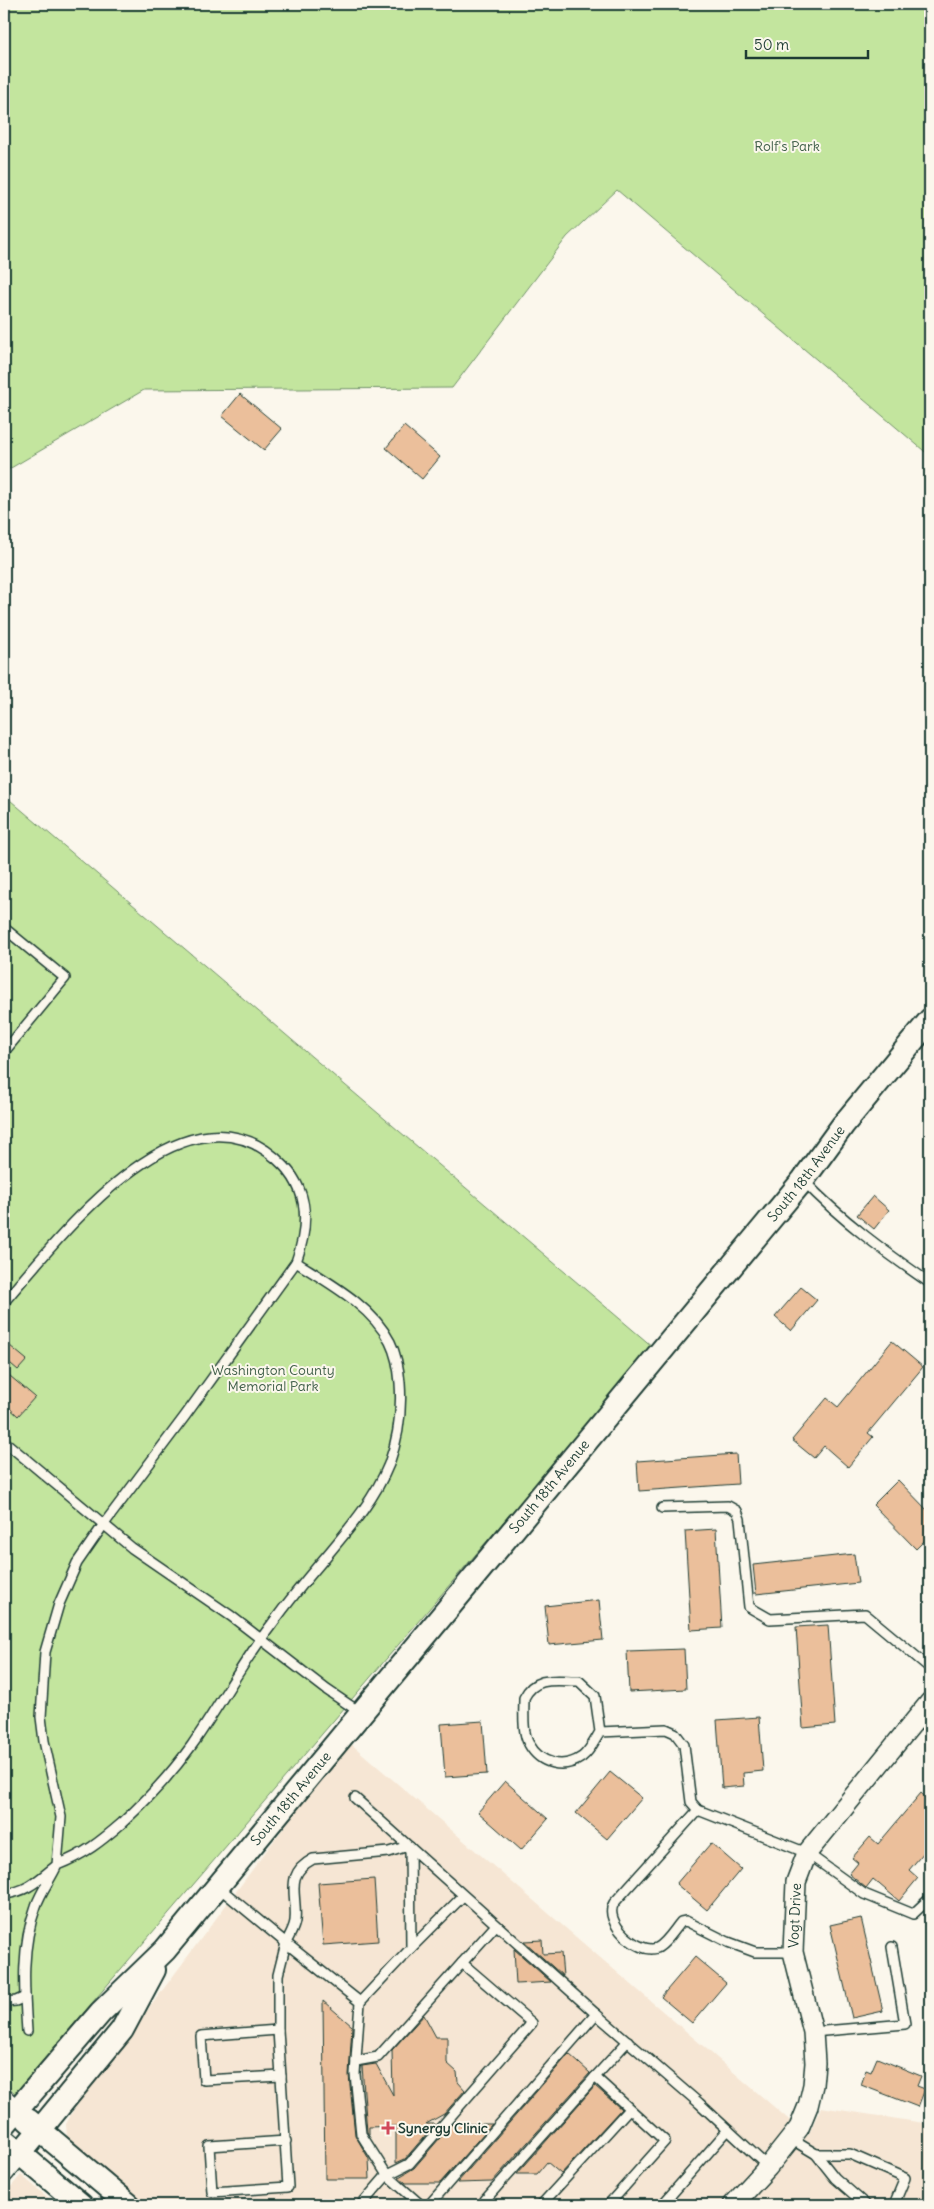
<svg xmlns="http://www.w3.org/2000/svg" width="934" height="2209" font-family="Delius,sans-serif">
<rect width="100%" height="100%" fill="#fbf7ec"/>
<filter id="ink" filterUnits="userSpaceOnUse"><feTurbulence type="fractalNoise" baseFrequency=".02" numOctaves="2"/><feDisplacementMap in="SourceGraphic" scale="10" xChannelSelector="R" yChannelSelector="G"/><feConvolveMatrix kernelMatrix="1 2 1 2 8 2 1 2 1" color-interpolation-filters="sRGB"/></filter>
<g filter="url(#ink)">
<g fill="#f6e6d4">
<path d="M350,1743L808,2136L821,2107L930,2124V2205H145L74,2147L67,2137L66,2124L74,2109L314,1787Z"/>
<path d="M21,2175L57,2205H4V2195Z"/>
</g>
<g fill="#c3e59e" stroke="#719169">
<path d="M4,4H930V456L617,190L567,237L452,388L144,390L4,472Z"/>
<path d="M4,795L653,1347L15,2093L4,2084Z"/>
</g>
<g fill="#ebbf9b" stroke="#1f3d34">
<path d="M240,394L282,429L264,450L222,416Z"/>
<path d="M404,426L440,457L422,479L386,448Z"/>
<path d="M873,1196L889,1210L874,1229L857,1215Z"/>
<path d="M801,1287L817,1300L791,1331L775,1317Z"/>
<path d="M4,1341L27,1360L18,1370L4,1358Z"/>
<path d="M892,1341L923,1367L868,1433L873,1437L848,1467L824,1446L814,1458L792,1440L827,1398L838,1407Z"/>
<path d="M4,1371L35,1397L18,1416L4,1403Z"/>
<path d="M736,1454L738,1484L639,1491L637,1461Z"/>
<path d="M898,1480L930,1513V1535L916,1549L873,1505Z"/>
<path d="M716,1529L722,1628L691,1630L685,1531Z"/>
<path d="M854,1554L858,1583L756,1594L753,1565Z"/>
<path d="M599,1600L603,1640L549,1645L545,1606Z"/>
<path d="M828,1625L835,1725L803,1728L796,1627Z"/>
<path d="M684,1649L686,1689L629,1692L627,1651Z"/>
<path d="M759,1717L763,1771L743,1773L744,1786L722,1788L717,1720Z"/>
<path d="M483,1721L487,1774L445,1777L441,1724Z"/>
<path d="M610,1772L642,1798L607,1839L576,1813Z"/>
<path d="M505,1781L548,1819L521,1850L478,1812Z"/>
<path d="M921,1793L930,1801V1845L909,1870L918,1878L899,1901L873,1879L866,1888L849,1874L858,1863L852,1858L870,1837L878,1844Z"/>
<path d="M711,1843L741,1869L707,1910L676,1884Z"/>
<path d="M374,1879L378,1941L323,1945L318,1883Z"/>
<path d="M861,1918L883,2011L852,2018L830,1925Z"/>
<path d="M542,1940L543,1954L561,1953L563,1976L524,1941Z"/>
<path d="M514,1949L551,1982L516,1984Z"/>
<path d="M695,1957L726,1983L692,2023L661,1997Z"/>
<path d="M323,2001L352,2026L349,2075L355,2135L369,2159L370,2179H325Z"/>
<path d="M424,2015L436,2037H447V2063L457,2072L458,2082L465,2090L444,2114L426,2124H435L405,2159L396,2163V2126L369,2127V2135L367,2132L362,2066L376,2064L393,2095L392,2050Z"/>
<path d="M569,2054L590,2073L492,2182L457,2183Z"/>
<path d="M877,2058L921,2076L917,2086L925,2089L918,2107L861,2085L866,2070L871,2072Z"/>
<path d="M595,2086L621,2109L561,2174L547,2162L537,2174H517Z"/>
<path d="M452,2124H492L440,2183H406L399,2177L414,2168Z"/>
</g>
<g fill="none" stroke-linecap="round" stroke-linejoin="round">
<g stroke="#1f3d34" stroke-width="12">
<g id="service">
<path d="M4,928L65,978L4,1052"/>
<path d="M803,1180C841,1220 885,1252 930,1283"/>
<path d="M4,1302C61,1236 189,1067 284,1166C310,1193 308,1229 296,1262L185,1416L104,1524L77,1563L59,1604L45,1652L41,1717L44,1741L61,1817L57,1865C39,1879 28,1892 4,1894"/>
<path d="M4,1441L132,1548L231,1616L327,1690L361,1713"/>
<path d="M662,1508L728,1506L737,1511L740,1519L749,1607L770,1619L865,1614L930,1668"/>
<path d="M600,1732C595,1740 590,1751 582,1757C563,1770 540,1764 529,1744C522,1732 524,1712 524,1698C535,1675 557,1681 579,1681L595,1696L600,1732L666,1729L675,1733L684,1745L691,1802L698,1810L807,1853L864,1894L913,1914L927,1901"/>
<path d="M355,1798L596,2014"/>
<path d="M698,1810L614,1903C602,1922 639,1955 657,1948C666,1944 675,1929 681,1922L686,1921L728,1942L755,1952H793"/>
<path d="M408,1846L389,1852L313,1859C283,1875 298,1895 295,1921C294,1929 289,1936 286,1943L360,2002L355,2074L361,2134L387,2175L421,2205"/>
<path d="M217,1886L286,1943L278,1975V2030L288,2187L212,2192L209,2146L286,2141"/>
<path d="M411,1948L463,1896"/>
<path d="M462,1963L496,1925"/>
<path d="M4,2002L16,2001L25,1997"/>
<path d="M360,2002L411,1948L410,1847"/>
<path d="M278,2030L201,2036L204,2080L281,2076"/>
<path d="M27,2031C24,1988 21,1947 36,1906C41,1891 51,1879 57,1865C85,1854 100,1842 122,1823C148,1799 172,1773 192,1745C220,1705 242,1663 272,1624C288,1602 305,1581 323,1560C348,1530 374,1501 389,1464C398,1439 402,1410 400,1383C399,1370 396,1354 390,1342C372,1306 329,1283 296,1262"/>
<path d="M813,2032L905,2024L892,1947"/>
<path d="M356,2061L378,2057L462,1963L532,2023L409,2164L387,2175L361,2205"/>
<path d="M595,2077L628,2041"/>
<path d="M791,2139L816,2154L835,2178L866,2205"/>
<path d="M816,2154H850L905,2178L895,2202L892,2205"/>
<path d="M429,2205L596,2014L699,2103L768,2167"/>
<path d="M485,2205V2200L595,2077L665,2141L608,2205"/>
<path d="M541,2205L629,2109"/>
<path d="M662,2205L728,2130"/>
</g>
</g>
<g stroke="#1f3d34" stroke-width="22">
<g id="minor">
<path d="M4,2099L17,2111"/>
<path d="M4,2173L20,2154"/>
<path id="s1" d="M733,2205L768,2167L799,2128L808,2106L813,2085L815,2063L813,2032L793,1952L796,1882L807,1853L930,1702"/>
</g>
</g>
<g stroke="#1f3d34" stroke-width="26">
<g id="tertiary">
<path d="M28,2120L129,2205"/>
<path id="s2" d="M4,2125L101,2012L165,1950L803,1180L843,1125L930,1020"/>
<path d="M4,2140L81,2205"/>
<path d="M20,2154L122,2030L154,1970"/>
</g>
</g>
<use href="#service" stroke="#fbf7ec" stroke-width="9"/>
<use href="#minor" stroke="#fbf7ec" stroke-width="19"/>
<use href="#tertiary" stroke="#fbf7ec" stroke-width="22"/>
</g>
</g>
<path fill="#d1495b" stroke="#fbf7ec" stroke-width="2" d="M385.5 2120.5h5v5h5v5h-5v5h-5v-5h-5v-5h5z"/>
<g text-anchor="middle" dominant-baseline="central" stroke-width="4" stroke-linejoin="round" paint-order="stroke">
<g font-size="14" fill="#405f49" stroke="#fbf7ec">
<text x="787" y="146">Rolf's Park</text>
<text x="273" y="1370">Washington County<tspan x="273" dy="16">Memorial Park</tspan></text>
</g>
<g font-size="14" fill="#1f3d34" stroke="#fbf7ec">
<text stroke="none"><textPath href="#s2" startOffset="1245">South 18th Avenue</textPath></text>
<text stroke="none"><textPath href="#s2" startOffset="840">South 18th Avenue</textPath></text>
<text stroke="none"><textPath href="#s2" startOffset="435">South 18th Avenue</textPath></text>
<text stroke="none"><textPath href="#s1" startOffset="319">Vogt Drive</textPath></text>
</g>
<g font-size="14" font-weight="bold" fill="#1f3d34" stroke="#fbf7ec" text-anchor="start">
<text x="398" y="2128">Synergy Clinic</text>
</g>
</g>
<rect width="934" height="2209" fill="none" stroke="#fbf7ec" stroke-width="20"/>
<rect x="10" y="10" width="914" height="2189" fill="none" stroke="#1f3d34" stroke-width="2" filter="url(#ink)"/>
<path d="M746 50v8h122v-8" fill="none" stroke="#1f3d34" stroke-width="2.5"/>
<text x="754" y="50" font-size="15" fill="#1f3d34" stroke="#fbf7ec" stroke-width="4" paint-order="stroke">50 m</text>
</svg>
